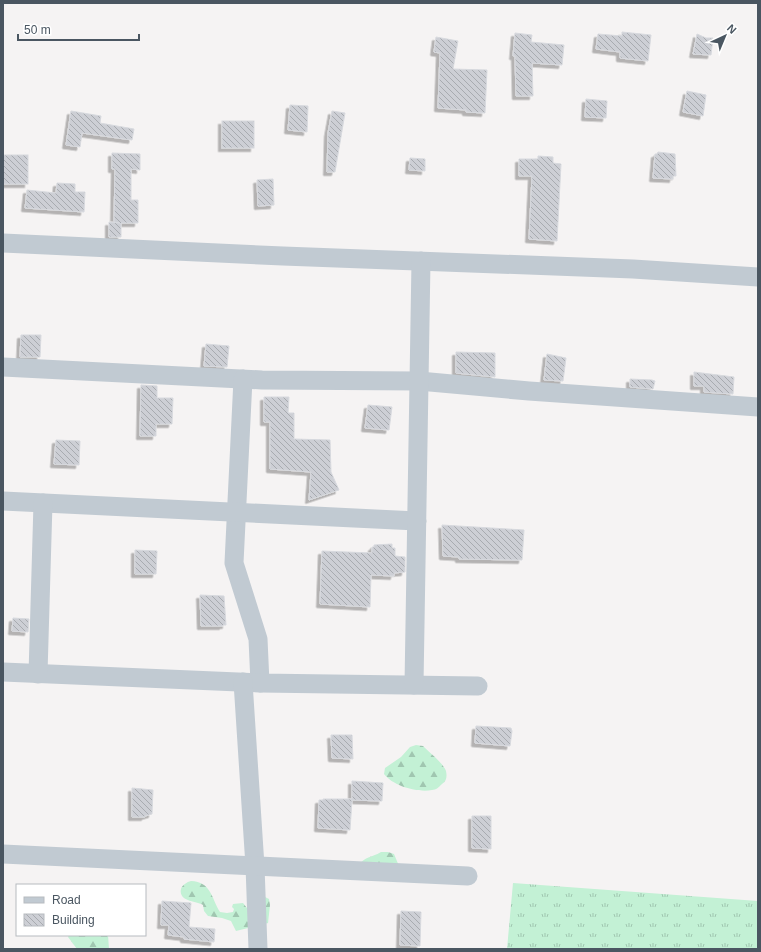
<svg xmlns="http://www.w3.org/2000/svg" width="761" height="952" font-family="Arial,sans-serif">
<defs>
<pattern id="grass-tufts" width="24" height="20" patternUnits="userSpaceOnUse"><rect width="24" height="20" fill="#c3f1d5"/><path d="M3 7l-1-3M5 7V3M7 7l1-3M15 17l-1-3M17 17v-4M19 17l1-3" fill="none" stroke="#a0c6b0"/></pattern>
<pattern id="forest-firs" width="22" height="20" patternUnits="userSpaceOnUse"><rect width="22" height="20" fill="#c3f1d5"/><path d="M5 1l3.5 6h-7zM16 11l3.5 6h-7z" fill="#a0c6b0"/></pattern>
<pattern id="building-back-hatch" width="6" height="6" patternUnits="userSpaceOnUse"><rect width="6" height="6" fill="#cdcfd5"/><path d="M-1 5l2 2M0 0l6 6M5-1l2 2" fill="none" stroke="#a8abb0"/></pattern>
<filter id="shadow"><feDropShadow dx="-3.5" dy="3.5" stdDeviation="0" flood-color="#0004"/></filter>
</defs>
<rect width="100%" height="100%" fill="#f5f3f3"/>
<path fill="url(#grass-tufts)" d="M513,883L758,901V949H507Z"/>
<g fill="url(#forest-firs)">
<path d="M416,745L423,746C429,752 443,763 446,771C447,776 447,781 442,784C439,787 436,790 432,790C418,793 393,786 384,774L385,768L401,757L410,747Z"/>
<path d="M381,852H388L394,854L399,866H358C365,856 371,858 381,852Z"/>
<path d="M191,881C211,882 211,897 220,912L227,913L233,912L234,909L232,907L233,904L243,903L247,908L265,897L269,899L270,905L268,923L236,931L231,921L222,918L208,916L204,911L203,905C197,901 178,902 181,889C182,885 187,882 191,881Z"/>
<path d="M69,935H108L109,949H77L68,937Z"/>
</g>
<g fill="url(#building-back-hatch)" stroke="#d7d9de" filter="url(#shadow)">
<path d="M622,32L651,35L648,61L620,58V52L596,49L598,34L622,36Z"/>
<path d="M515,33L532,35L531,42L564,45L562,65L532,63L533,96H516L515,56H513Z"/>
<path d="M697,34L706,38H713L711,55L693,54Z"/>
<path d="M436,37L458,41L453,69L487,70L485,113L466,112V110L438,108L440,53L434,52Z"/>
<path d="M687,91L706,95L703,116L683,112Z"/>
<path d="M586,99L607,101L606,118L585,117Z"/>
<path d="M290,105L308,106L307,132L288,130Z"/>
<path d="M71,111L101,116L100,123L134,129L132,140L82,133L80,147L66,145Z"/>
<path d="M332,111L345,113L335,172H327L328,133Z"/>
<rect x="222" y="121" width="32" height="27"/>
<path d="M658,152L675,154L676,176H673V179L653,178L655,154H657Z"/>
<path d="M112,153L140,154V170L131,169V200H138V223H121V237H109V222L120,223L114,222L115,169H112Z"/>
<rect x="3" y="155" width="25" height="29"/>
<path d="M538,156L553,157V163L561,164L557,241L529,239L532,176H519V159H538Z"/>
<path d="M410,158L425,159V171L409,170Z"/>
<path d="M273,179L274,205L258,206L257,180Z"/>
<path d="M57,183L75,184V192H85L84,212L25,208L27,190L56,193Z"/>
<path d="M21,335H41L40,357H20Z"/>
<path d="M206,344L229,346L227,367L204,366Z"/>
<path d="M456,352L495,353V377L456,373Z"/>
<path d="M547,354L566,358L563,381L544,380Z"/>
<path d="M694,372L734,377L733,394L704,392V386H694Z"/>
<path d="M630,379L652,380L655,381L653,389L630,387Z"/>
<path d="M141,385L157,386V398H173L172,424H156V436H140Z"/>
<path d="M264,397H289L288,413H294V439L330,440L331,472L339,490L309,500L311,472L270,469V422H264Z"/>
<path d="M368,405L392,407L389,430L365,428Z"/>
<path d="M56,440L80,441L79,465L54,464Z"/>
<path d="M442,525L524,530L522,560L459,559V557L443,556Z"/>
<path d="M392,544V548H395V556L405,557V572L394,573V576L371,575L370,607L320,604L322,551L372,553V547H374V545Z"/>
<path d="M135,550L157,551L156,574H135Z"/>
<path d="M200,595L224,596L226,625H223V626H201Z"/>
<path d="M13,618L29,619L28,632L12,631Z"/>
<path d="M476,726L511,728L512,731L510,746L475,743Z"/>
<path d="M331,735H352L353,759L332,758Z"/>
<path d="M352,781L383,783L382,801L352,800L350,830L318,828L319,800H323V799H352Z"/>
<path d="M132,788L153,790L152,814L145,816V817H132Z"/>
<path d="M472,816H491V849L472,848Z"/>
<path d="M162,901L191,903L189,927L215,929L214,942L184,939V937L168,935L169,925H161Z"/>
<path d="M401,911L421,912L420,946L400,945Z"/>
</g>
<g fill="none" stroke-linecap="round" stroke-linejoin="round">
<g stroke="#c1cad2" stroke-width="19">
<path d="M3,243L283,256L633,269L758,277"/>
<path d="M3,367L262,380L419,381L529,391L758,407"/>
<path d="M243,379L234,563L258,639L260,683"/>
<path d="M3,501L417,521"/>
<path d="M3,672L260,683L478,686"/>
<path d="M38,674L43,503"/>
<path d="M243,682L255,866L258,949"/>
<path d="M414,685L421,261"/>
<path d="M3,854L468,876"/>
</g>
</g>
<rect width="761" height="952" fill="none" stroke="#4a5661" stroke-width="8"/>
<rect x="16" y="884" width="130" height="52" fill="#ffffff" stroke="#b7bbc0"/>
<rect x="24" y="897" width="20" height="6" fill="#c1cad2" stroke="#b7bbc0"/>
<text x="52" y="904" font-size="12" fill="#4a5661">Road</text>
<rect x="24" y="914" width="20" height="12" fill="url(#building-back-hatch)" stroke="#b7bbc0"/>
<text x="52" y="924" font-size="12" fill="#4a5661">Building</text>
<g transform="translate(725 36) rotate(44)" stroke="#ffffff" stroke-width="3" paint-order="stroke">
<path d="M0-3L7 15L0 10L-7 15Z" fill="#4a5661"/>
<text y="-6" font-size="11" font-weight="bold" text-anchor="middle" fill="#4a5661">N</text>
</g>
<path d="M18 34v6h121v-6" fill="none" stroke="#4a5661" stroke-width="2"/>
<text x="24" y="34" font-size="12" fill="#4a5661" stroke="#ffffff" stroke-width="3" paint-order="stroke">50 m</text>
</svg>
